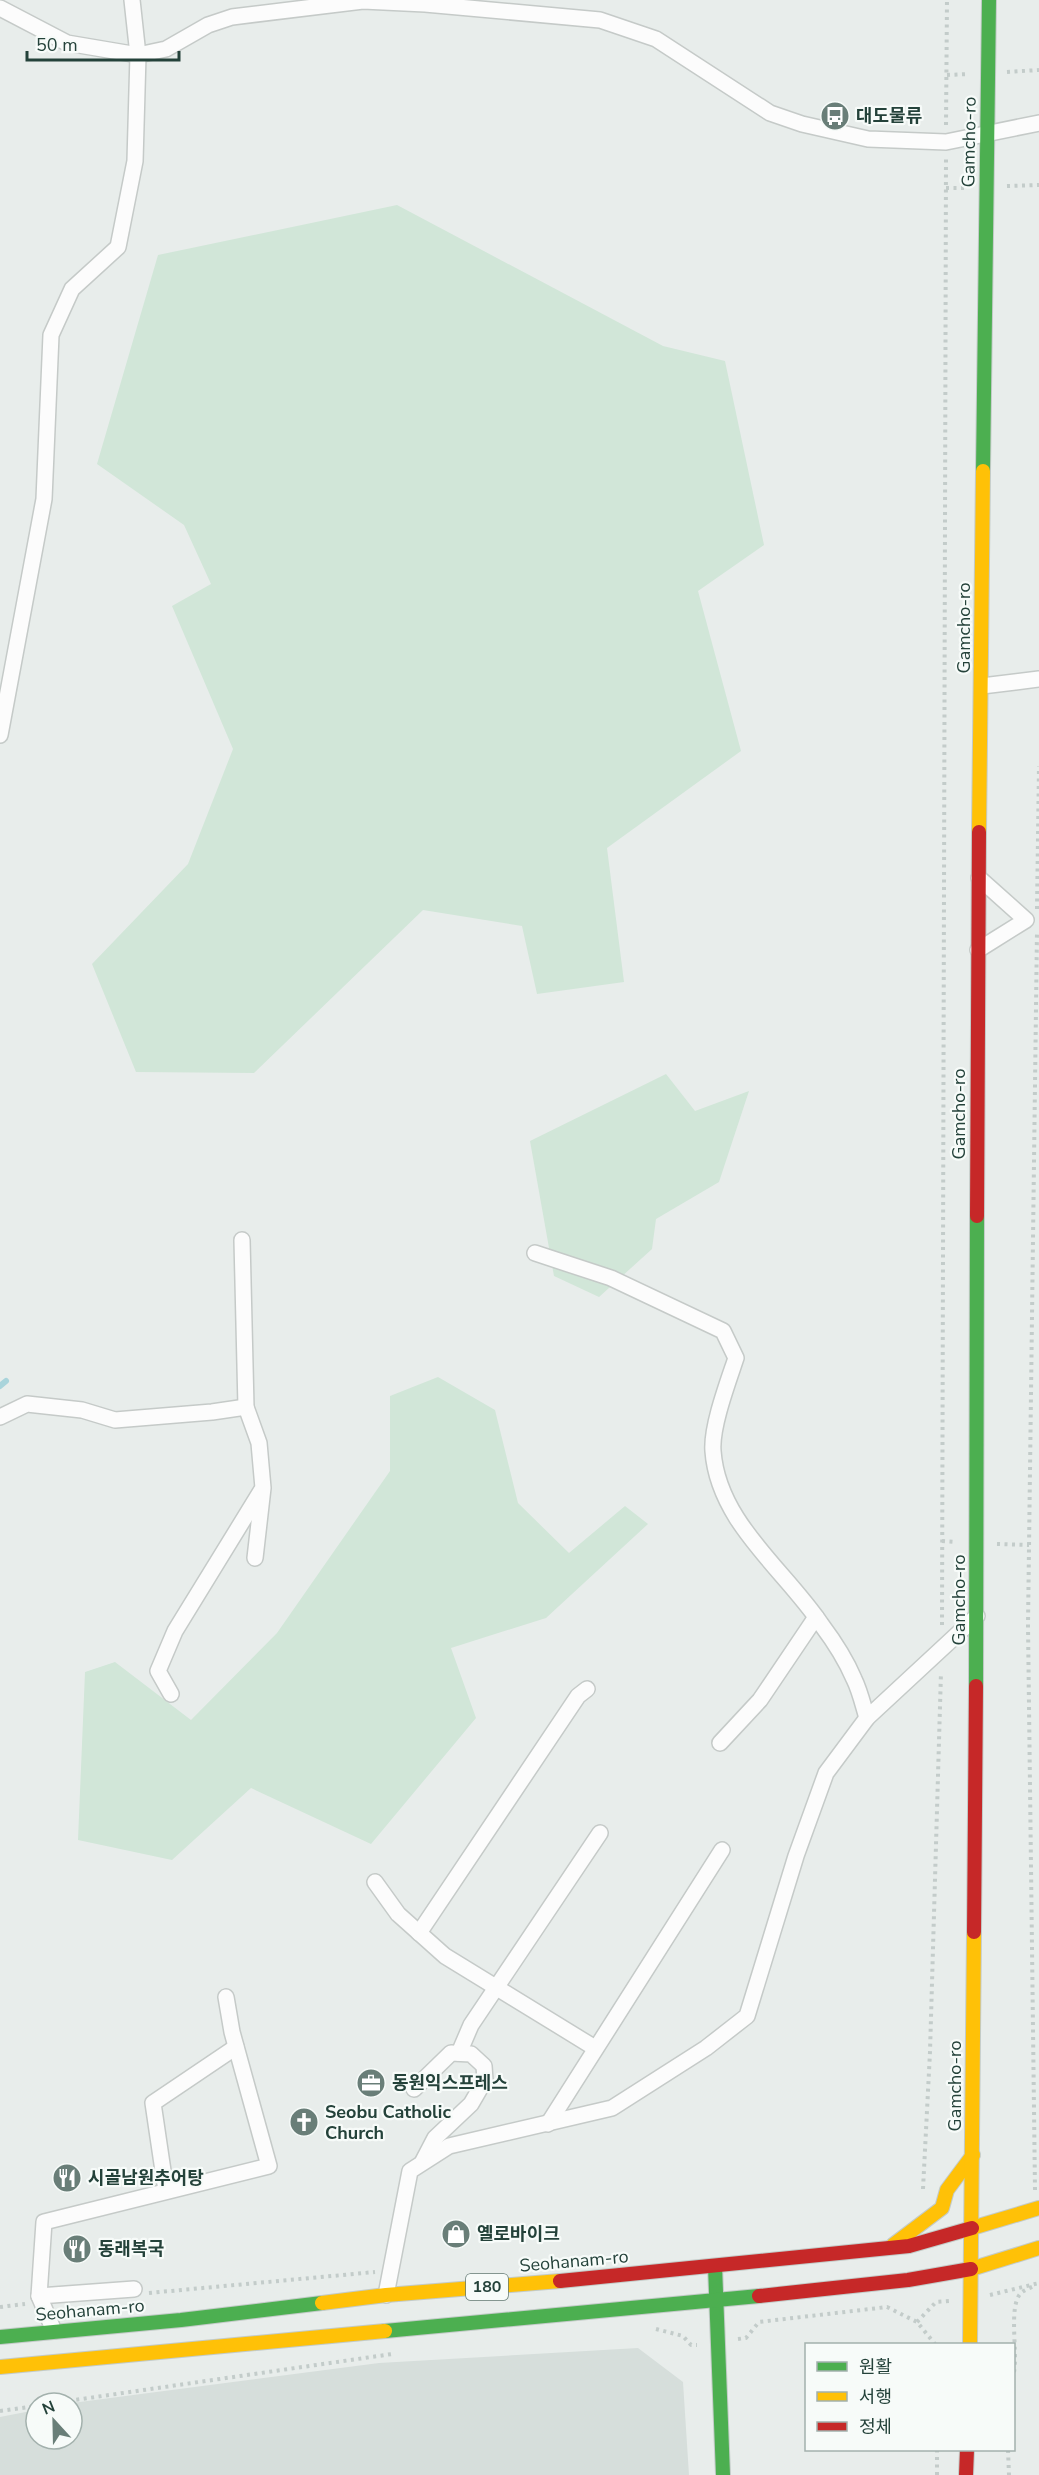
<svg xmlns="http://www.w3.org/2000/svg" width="1039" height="2475" font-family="'Nunito Sans','Noto Sans KR',sans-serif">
<rect width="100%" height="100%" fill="#e8edeb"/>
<path fill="#d6dedb" d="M638,2348L683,2382L689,2475H0V2417L36,2410V2439H72V2403L379,2363Z"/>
<g fill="#d1e6d8">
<path d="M397,205L663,346L725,361L764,545L698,591L741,751L607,848L624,982L537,994L522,926L423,910L254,1073L136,1072L92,964L188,864L233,749L172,606L211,584L184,525L97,464L158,255Z"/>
<path d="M666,1074L695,1111L749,1091L719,1182L656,1219L652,1249L599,1297L554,1276L530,1141Z"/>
<path d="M438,1377L495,1410L518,1503L569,1553L625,1506L648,1524L546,1618L451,1648L476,1718L371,1844L251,1788L172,1860L78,1840L85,1672L115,1662L191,1720L277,1633L390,1471V1396Z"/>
</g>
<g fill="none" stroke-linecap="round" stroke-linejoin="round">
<path stroke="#a9d4db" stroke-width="6" d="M0,1386L6,1381"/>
<g stroke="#c5cac8" stroke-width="18">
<g id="street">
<path d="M0,8L67,43L138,55L166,49L208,25L232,17L363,1L425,4L600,20L656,39L770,113L802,124L868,139L946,142L1039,123"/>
<path d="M982,686L1039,679"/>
<path d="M0,735L44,499L51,335L72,289L118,247L135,161L138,55L132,0"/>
<path d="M978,950L1026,920L979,878"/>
<path d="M242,1240L246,1407L259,1443L263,1488L255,1558"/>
<path d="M535,1253L611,1278L723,1331L736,1358C728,1382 711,1427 713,1451C718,1522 784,1569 821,1624C833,1640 846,1660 854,1679C860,1691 863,1705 867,1718"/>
<path d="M0,1417L27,1404L82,1410L115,1420L212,1412L246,1407"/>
<path d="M171,1694L158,1671L175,1631L261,1491"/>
<path d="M720,1743L760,1700L816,1617"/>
<path d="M375,1882L398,1914L445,1956L595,2048"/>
<path d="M419,1933L578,1696L587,1689"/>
<path d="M459,2053L471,2025L600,1833"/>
<path d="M414,2089L451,2053L471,2054L484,2066L485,2080L471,2104L435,2138L423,2161"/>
<path d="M548,2124L722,1850"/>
<path d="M166,2191L153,2103L236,2047"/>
<path d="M386,2295L410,2171L449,2146L612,2108L706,2048L747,2016L796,1856L826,1773L867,1718L977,1616"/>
<path d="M39,2296L134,2289"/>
<path d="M54,2331L39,2296L44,2222L269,2166L232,2032L226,1997"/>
</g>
</g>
<g stroke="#c3cbc8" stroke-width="16">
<g id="fast">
<path d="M983,471L989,0"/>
<path d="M976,1686L977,1216"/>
<path d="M715,2266L723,2475"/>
<path d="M385,2331L759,2296"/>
<path d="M0,2337L181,2320L322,2303"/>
</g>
</g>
<g stroke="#c3cbc8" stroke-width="16">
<g id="slow">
<path d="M979,832L983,471"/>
<path d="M972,2228L1039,2208"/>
<path d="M893,2245L942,2208L947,2190L973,2155"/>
<path d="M971,2269L1039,2248"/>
<path d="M322,2303L386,2295L560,2281"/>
<path d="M970,2344L974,1932"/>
<path d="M0,2367L385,2331"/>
</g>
</g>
<g stroke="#c3cbc8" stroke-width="16">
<g id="jam">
<path d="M977,1216L979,832"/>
<path d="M974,1932L976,1686"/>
<path d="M560,2281L909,2246L972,2228"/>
<path d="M759,2296L908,2280L971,2269"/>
<path d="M966,2475L967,2450"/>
</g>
</g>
<g stroke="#c3ccca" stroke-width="4" stroke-dasharray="3 4.5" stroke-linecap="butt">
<path d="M1007,72L1039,70"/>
<path d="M947,75L969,74"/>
<path d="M946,125L947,0"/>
<path d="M1007,186L1039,185"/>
<path d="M946,188H966"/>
<path d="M1037,909L1039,766"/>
<path d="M942,1541L956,1542"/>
<path d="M997,1544L1029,1545"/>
<path d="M942,1625L946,157"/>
<path d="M923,2189L930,2052L941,1672"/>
<path d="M1035,2190L1028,1625L1037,931"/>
<path d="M149,2293L375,2272"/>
<path d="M990,2295L1039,2283"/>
<path d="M0,2307L25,2304"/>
<path d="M917,2322L936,2302L950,2301"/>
<path d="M656,2329L683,2336L691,2345H697"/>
<path d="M738,2339L746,2338L759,2322L887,2307L917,2322L935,2344"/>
<path d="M1014,2372C1018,2352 1008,2306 1021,2293C1024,2290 1030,2288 1034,2286"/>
<path d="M54,2403L392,2354"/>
<path d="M0,2411L36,2406"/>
<path d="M1008,2450L1009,2475"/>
<path d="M937,2475V2450"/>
</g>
<use href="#street" stroke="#fcfcfc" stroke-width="15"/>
<use href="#fast" stroke="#4caf50" stroke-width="14"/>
<use href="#slow" stroke="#ffc107" stroke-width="14"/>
<use href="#jam" stroke="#c62828" stroke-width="14"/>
</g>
<defs>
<g id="bus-disc" transform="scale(1.5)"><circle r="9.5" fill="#697e78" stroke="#f7fbf9"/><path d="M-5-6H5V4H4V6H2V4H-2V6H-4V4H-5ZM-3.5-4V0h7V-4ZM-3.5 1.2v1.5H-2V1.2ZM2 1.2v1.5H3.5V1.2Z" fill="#fff"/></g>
<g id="office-disc" transform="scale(1.5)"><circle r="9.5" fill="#697e78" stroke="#f7fbf9"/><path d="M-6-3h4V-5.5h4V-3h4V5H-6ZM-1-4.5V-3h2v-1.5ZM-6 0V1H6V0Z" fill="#fff"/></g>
<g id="church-disc" transform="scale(1.5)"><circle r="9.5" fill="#697e78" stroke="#f7fbf9"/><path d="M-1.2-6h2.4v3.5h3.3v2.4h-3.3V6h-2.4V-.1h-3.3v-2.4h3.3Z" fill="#fff"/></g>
<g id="restaurant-disc" transform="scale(1.5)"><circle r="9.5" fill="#697e78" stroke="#f7fbf9"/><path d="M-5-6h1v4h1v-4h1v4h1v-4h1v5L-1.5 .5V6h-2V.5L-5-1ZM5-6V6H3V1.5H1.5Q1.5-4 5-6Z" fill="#fff"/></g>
<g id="shop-disc" transform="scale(1.5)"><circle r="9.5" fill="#697e78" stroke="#f7fbf9"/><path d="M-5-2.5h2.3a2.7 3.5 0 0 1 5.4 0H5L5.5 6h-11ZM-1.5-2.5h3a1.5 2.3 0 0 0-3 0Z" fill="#fff"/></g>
</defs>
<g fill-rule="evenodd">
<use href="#bus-disc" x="835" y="116"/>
<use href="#office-disc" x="371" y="2083"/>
<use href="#church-disc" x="304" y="2122"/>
<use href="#restaurant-disc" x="67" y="2178"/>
<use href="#shop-disc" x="456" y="2234"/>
<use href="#restaurant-disc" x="77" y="2249"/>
</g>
<g text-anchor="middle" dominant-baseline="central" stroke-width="4.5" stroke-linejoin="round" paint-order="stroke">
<rect fill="#f7fbf9" stroke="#637a73" stroke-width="1.5" x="466" y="2274" width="42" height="26" rx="4.5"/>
<g font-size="16" font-weight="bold" fill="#24423a">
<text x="487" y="2287">180</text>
</g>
<g font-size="18" font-weight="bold" fill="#24423a" stroke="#f7fbf9" text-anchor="start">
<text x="856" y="116">대도물류</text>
<text x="392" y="2083">동원익스프레스</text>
<text x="325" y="2112">Seobu Catholic<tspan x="325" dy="21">Church</tspan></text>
<text x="88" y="2178">시골남원추어탕</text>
<text x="477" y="2234">옐로바이크</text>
<text x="98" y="2249">동래복국</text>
</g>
<g font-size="18" fill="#24423a" stroke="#f7fbf9">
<text transform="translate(969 142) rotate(-89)">Gamcho-ro</text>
<text transform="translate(964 628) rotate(-90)">Gamcho-ro</text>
<text transform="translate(959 1114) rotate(-90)">Gamcho-ro</text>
<text transform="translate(959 1600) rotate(-90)">Gamcho-ro</text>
<text transform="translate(955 2086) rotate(-90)">Gamcho-ro</text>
<text transform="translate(574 2261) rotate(-5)">Seohanam-ro</text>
<text transform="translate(90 2310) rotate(-5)">Seohanam-ro</text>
</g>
</g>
<rect x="805" y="2343" width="210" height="108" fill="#f7fbf9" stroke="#a3b1ad" stroke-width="1.5"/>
<rect x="817" y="2362" width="30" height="9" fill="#4caf50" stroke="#a3b1ad" stroke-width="1.5"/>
<text x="859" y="2373" font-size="18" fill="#24423a">원활</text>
<rect x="817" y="2392" width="30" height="9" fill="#ffc107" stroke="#a3b1ad" stroke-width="1.5"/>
<text x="859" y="2403" font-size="18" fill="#24423a">서행</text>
<rect x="817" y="2422" width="30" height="9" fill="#c62828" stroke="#a3b1ad" stroke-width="1.5"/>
<text x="859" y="2433" font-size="18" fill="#24423a">정체</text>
<g transform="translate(54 2421) rotate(338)"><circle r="28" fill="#f7fbf9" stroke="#a3b1ad" stroke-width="1.5"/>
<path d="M0-4.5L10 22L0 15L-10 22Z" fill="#697e78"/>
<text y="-9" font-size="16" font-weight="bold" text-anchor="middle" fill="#24423a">N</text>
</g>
<path d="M27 51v9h152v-9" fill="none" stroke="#24423a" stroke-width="3"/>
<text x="36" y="51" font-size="18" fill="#24423a" stroke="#f7fbf9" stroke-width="4.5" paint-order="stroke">50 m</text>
</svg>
